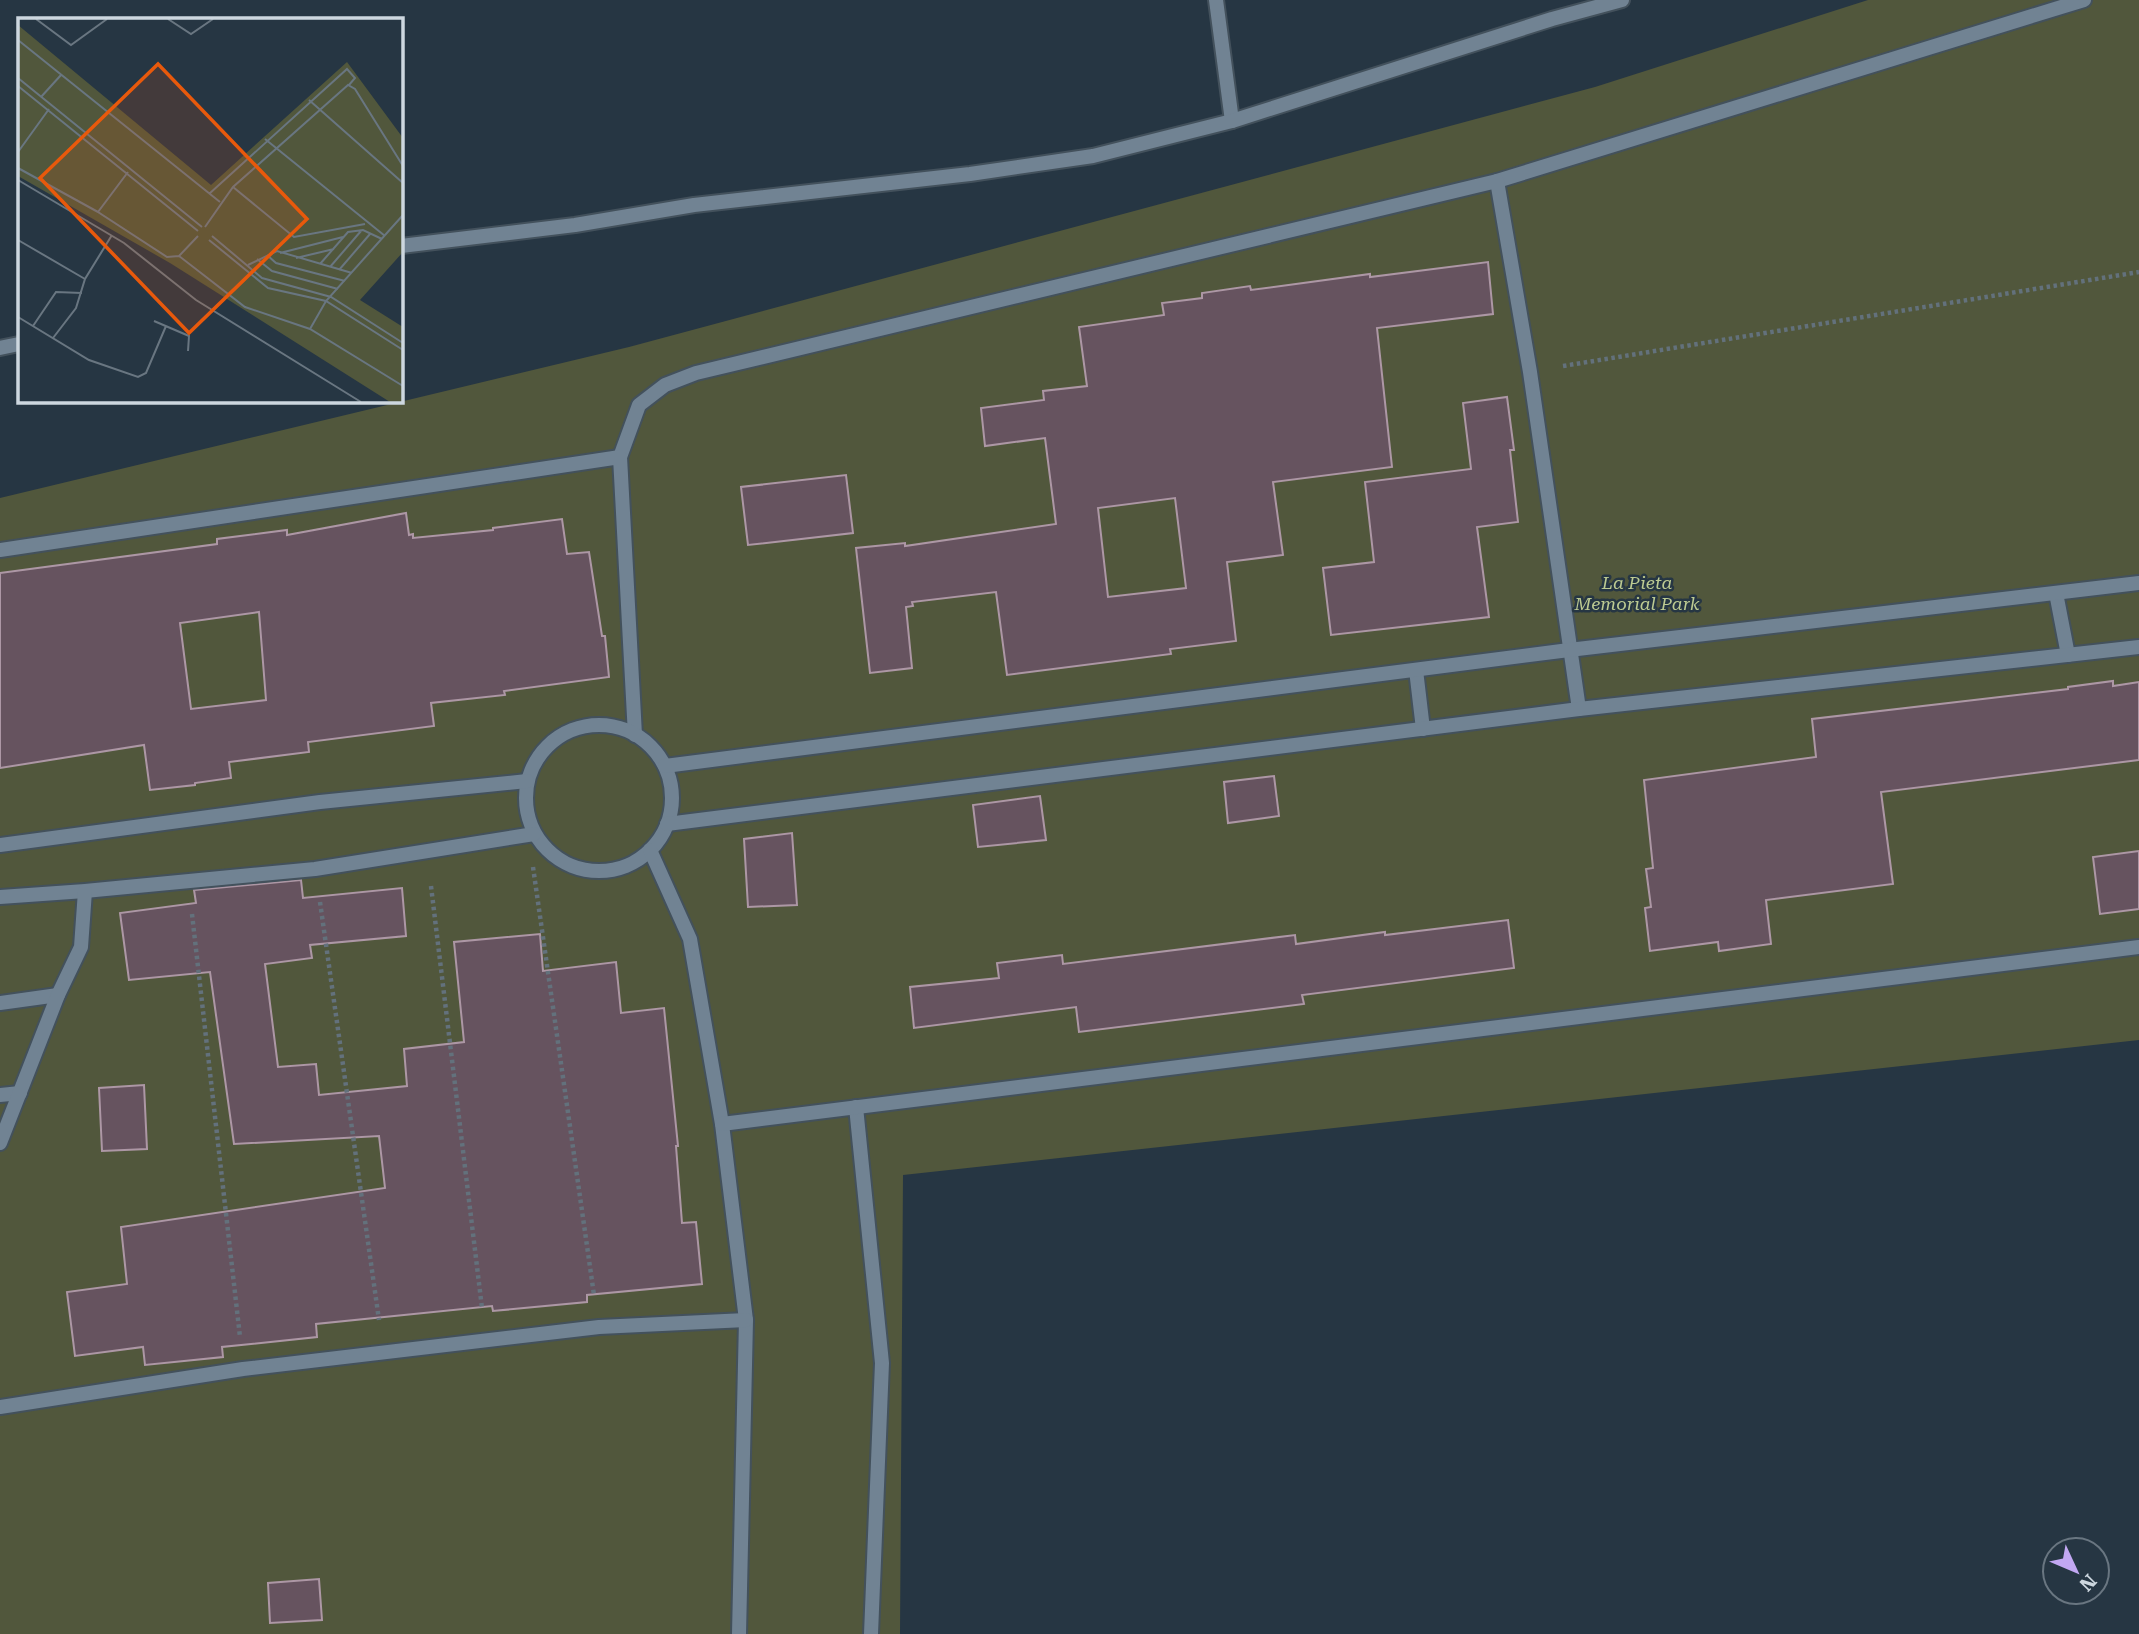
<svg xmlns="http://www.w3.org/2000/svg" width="2139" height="1634" font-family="'Roboto Serif',serif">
<rect width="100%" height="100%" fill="#263643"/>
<path fill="#51573c" d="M1868,0H2139V1040L903,1175L900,1634H0V498L629,347L1595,87Z"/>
<g fill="#66535f" stroke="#ad97a5" stroke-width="2" fill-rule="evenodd">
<path d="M1488,262L1493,314L1377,328L1392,467L1273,482L1283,555L1227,562L1236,641L1170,649L1171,654L1007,675L996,592L912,602L913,606L906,607L912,668L870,673L856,548L905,543V546L1056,524L1045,438L985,446L981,408L1044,400L1043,391L1087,386L1079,327L1164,315L1162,303L1202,298V293L1250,286L1251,290L1370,274V277ZM1175,498L1186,588L1108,597L1098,508Z"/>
<path d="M1507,397L1514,450H1510L1518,522L1477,527L1489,617L1331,635L1323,568L1374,562L1365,482L1471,469L1463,403Z"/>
<path d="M846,475L853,533L748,545L741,487Z"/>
<path d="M406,513L409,535L413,534V538L493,530V528L562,519L567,554L589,552L602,636H605L609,677L504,691L505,695L431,703L434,726L308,742L309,752L229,762L231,778L195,783V785L150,790L144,745L0,768V573L217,544V539L287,530V535ZM259,612L266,700L191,709L180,623Z"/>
<path d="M2113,681V686L2139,682V760L1881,792L1893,884L1766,900L1771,944L1719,951L1718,942L1650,951L1645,908L1651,907L1646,869L1653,868L1644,780L1816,757L1812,719L2068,689V687Z"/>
<path d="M1274,776L1279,816L1228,823L1224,782Z"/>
<path d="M1040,796L1046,840L978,847L973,805Z"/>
<path d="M792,833L797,905L748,907L744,839Z"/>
<path d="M2139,851V909L2100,914L2093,857Z"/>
<path d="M301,880L303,898L402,888L406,936L310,945L312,958L265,964L278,1067L316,1064L319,1095L407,1086L404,1049L464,1042L454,942L540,934L543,971L616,962L621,1013L664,1008L678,1146H676L682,1223L696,1222L702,1284L587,1295V1302L493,1311L492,1306L316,1324L317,1337L222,1347L223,1357L145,1365L143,1347L75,1356L67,1292L127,1284L121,1227L385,1188L379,1136L234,1144L210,972L129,980L120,913L196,903L194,890Z"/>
<path d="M1508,920L1514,968L1302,995L1304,1004L1079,1032L1076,1007L914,1028L910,987L999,978L997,963L1062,955L1063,964L1295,935L1296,944L1385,932V935Z"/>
<path d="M144,1085L147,1149L102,1151L99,1088Z"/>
<path d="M319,1579L322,1620L270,1623L268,1583Z"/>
</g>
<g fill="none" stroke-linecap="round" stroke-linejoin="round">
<g stroke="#43515c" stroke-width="18">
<g id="service">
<path d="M1216,0L1232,121"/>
<path d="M1497,181L2084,0"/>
<path d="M620,457L639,405L665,385L696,373L1497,181L1530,372L1579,709"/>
<path d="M0,550L620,457L635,735"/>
<path d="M2056,593L2068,655"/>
<path d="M1416,670L1423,729"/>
<circle cx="599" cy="798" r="73"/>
<path d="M665,766L1569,650L2139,583"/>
<path d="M667,824L1579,709L2139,647"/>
<path d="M0,845L320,802L527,781"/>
<path d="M650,850L690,939L722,1124L746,1320L739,1634"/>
<path d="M0,897L85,891L315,869L534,834"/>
<path d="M856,1107L882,1363L871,1634"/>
<path d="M722,1124L2139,947"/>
<path d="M0,1407L243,1369L599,1327L746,1320"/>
</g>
</g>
<g stroke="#43515c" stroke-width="18">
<g id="minor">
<path d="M401,246L575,225L694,205L970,174L1093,156L1232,121L1552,19L1622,0"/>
<path d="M0,348L19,344"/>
<path d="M0,1003L58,995"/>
<path d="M0,1095L20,1093"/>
<path d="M0,1143L58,995L81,947L85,891"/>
</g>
</g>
<g stroke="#63717c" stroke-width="4.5" stroke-dasharray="3.5 3.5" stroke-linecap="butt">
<path d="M1563,366L2139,272"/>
<path d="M533,867L594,1295"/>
<path d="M431,886L482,1308"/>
<path d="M320,902L379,1320"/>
<path d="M192,914L240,1337"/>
</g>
<use href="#service" stroke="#718393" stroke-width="14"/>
<use href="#minor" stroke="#718393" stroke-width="14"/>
</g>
<g text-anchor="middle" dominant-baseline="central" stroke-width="5" stroke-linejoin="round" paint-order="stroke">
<g font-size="18" font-style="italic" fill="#bdcb92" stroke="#263643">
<text x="1637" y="582">La Pieta<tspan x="1637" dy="21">Memorial Park</tspan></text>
</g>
</g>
<g transform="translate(18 18)">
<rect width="385" height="385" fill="#263643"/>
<path d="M0,7L193,167L329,44L385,120V234L342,282L385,309V384H372L152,245L0,158Z" fill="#51573c"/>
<path fill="none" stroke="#697681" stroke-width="2" d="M18,1L53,27L89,1M150,1L173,16L195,1M0,22L202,184M0,60L184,209M0,68L180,213M23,79L43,57M291,82L385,165M247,121L367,218M0,134L31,91M0,150L80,194M110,154L80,194L149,239L161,238M0,162L106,225L178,282L343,384M215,169L276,219L347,206M191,176L329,51L337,60L331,67M187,209L215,169L330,67L337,71L385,148M180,218L161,238L227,289L292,311L385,368M194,218L244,260L313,279L385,325M0,222L67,261M191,222L250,270L308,283L385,332M262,235L325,219M249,237L258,245L327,263M278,240L316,231M239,241L254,253L320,271M302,246L330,214L345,212L364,221M230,247L259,233L334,255M312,249L343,213M321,252L352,216M0,299L71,342L120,359L128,355L148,308M136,303L171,318L170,333M15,308L38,274L64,275M292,311L308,283L385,197M35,320L58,290L67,261L94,217"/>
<path fill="#e8590c" fill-opacity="0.15" stroke="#e8590c" stroke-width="3.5" d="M140,46L289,201L171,315L22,160Z"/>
<rect width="385" height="385" fill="none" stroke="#cdd7df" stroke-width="3.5"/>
</g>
<g transform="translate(2076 1571) rotate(134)"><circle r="33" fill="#263643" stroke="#697681" stroke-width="2"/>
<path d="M0-5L12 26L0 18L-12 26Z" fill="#c2a8f2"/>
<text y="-10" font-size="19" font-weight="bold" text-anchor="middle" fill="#cdd7df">N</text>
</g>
</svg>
